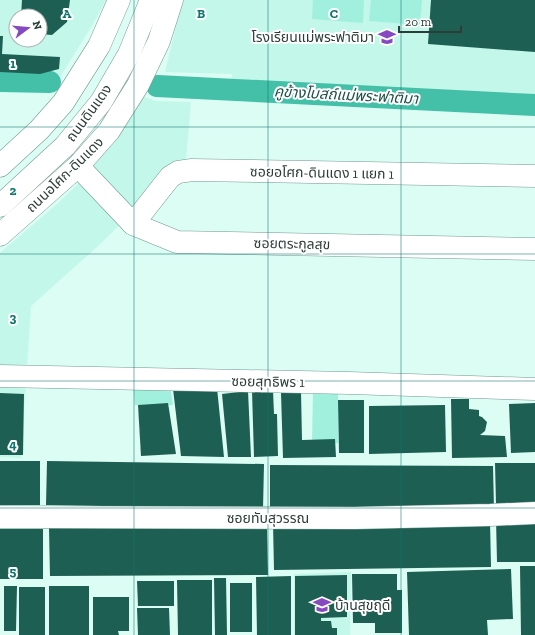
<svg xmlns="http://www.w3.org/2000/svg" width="535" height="635" font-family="'Zilla Slab','Noto Sans Thai',serif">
<rect width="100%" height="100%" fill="#dbfdf4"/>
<g fill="#c3f7ea" fill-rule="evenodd">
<path d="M0,0H106L93,24L60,77H0ZM16,16H40V40H16Z"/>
<path d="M182,0H535V100L231,84L232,74L165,72Z"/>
<path d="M142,96L156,101L191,102L186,160L97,247L31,306L21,458L0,457V253L57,204L78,184L111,142Z"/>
<path d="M351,572L350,635H294V574Z"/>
</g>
<g fill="#a0f0dd">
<path d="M313,0H364L363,23L312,19Z"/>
<path d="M371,0H422L420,25L369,21Z"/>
<path d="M133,385L170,386L173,405H135Z"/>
<path d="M313,391H338V443L312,444Z"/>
</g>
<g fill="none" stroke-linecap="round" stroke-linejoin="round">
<g stroke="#44bfa8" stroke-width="22">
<path d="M0,81L50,82"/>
<path d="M157,86L535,105"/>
</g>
</g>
<g fill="#1e5f53">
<path d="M22,0H70L67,22L52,35L40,34V16H21Z"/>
<path d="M431,0H535V52L428,44Z"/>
<path d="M0,36H3L2,54L60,57L59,69L40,74L0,72Z"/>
<path d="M217,388L224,457L181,456L173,389Z"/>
<path d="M273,390L274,414H277L278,456L254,457L252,391Z"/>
<path d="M248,391L251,457H228L222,394Z"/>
<path d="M301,392L302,440L335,439L336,457L283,458L281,393Z"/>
<path d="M0,393L24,394L23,455H0Z"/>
<path d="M451,399H469V409L479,410V416L482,417L487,422L485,431L480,435L505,436L507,457L452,458Z"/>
<path d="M338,400H364V453H339Z"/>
<path d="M168,403L176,454L141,456L138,405Z"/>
<path d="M535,403V452L511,453L509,404Z"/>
<path d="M445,405L446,452L369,454V406Z"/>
<rect x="0" y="461" width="40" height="44"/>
<path d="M47,461L264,464L263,509L46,505Z"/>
<path d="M495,463H535V504H496Z"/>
<path d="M270,465L493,466L494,510L270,509Z"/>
<path d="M535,518V562H497L496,519Z"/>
<path d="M490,521L491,567L274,570L273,523Z"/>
<path d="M267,526L268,575L50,576L49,528Z"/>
<rect x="0" y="529" width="43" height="50"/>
<path d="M520,566H535V635H521Z"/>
<path d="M511,569L513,619L487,620L488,635H409L407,572Z"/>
<path d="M352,574H397V590H402V633H375V623H353Z"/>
<path d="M347,575V617L321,618V621H331L332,628H337V635H295V576Z"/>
<path d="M291,576V635H257L256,577Z"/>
<path d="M214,578H226L227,635H215Z"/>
<path d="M177,580H212V635H178Z"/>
<path d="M137,581H174V606H138Z"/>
<rect x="230" y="583" width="22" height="49"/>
<path d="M4,586H17L16,631H4Z"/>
<rect x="49" y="586" width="40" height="49"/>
<rect x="19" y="587" width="26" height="48"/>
<path d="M93,597H129V631H118L119,635H93Z"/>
<path d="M137,608H169L170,635H138Z"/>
</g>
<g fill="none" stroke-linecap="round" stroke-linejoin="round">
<g stroke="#71998f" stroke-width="23">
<g id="minor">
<path d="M78,166L133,224L177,242L535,249"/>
<path d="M133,224L170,177L178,172L192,170L535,176"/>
<path d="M0,376L349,383L535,389"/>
<path d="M0,517L355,518L490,515L535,513"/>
</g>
</g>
<g stroke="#71998f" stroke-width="23">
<g id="primary">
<path d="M0,166L39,130L63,103L99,46L119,0"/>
<path d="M0,206L65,146L101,102L129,54L151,0"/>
<path d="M0,235L78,166L109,131L138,85L159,41L172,0"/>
</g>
</g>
<use href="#minor" stroke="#fff" stroke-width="22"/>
<use href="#primary" stroke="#fff" stroke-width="22"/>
</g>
<path fill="none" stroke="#0f766e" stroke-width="1" stroke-opacity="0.55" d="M134,0V635M268,0V635M401,0V635M0,127H535M0,254H535M0,381H535M0,508H535"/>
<defs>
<g id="school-bare" transform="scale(1.38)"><path d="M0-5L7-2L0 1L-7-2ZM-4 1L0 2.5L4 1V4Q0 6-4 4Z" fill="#854ac0" stroke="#fff" stroke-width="2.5" paint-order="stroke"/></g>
</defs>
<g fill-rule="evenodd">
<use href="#school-bare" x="387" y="37"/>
<use href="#school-bare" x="322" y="605"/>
</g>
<g text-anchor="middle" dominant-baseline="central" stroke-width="4" stroke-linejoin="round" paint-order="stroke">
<g font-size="14" fill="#2c3d38" stroke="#fff" text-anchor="end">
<text x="374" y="37">โรงเรียนแม่พระฟาติมา</text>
<text x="335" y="605" text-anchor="start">บ้านสุขฤดี</text>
</g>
<g font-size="14" fill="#2c3d38" stroke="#fff">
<text transform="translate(89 113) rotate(-54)">ถนนดินแดง</text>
<text transform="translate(322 173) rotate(1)">ซอยอโศก-ดินแดง 1 แยก 1</text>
<text transform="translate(65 175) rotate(-44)">ถนนอโศก-ดินแดง</text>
<text transform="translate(292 244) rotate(1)">ซอยตระกูลสุข</text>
<text transform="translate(268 382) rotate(1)">ซอยสุทธิพร 1</text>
<text x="268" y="518">ซอยทับสุวรรณ</text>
</g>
<g font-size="15" font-style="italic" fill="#1b4f44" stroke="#fff">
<text transform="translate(346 95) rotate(3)">คูข้างโบสถ์แม่พระฟาติมา</text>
</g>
</g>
<g font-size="13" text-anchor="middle" font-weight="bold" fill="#0f766e" stroke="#fff" stroke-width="4" stroke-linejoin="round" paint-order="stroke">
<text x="67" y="18">A</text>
<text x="201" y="18">B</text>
<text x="334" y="18">C</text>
<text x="13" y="68">1</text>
<text x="13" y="195">2</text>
<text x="13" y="322">3</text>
<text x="13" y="449">4</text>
<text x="13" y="576">5</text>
</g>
<g transform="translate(28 28) rotate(74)"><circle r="19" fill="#ffffff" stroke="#abb1af"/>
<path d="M0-3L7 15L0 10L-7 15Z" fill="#854ac0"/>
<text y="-6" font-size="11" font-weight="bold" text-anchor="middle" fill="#2c3d38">N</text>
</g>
<path d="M399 26v6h62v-6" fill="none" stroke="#2c3d38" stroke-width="2"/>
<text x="405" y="26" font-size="12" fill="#2c3d38" stroke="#ffffff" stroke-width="3" paint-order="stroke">20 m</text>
</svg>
